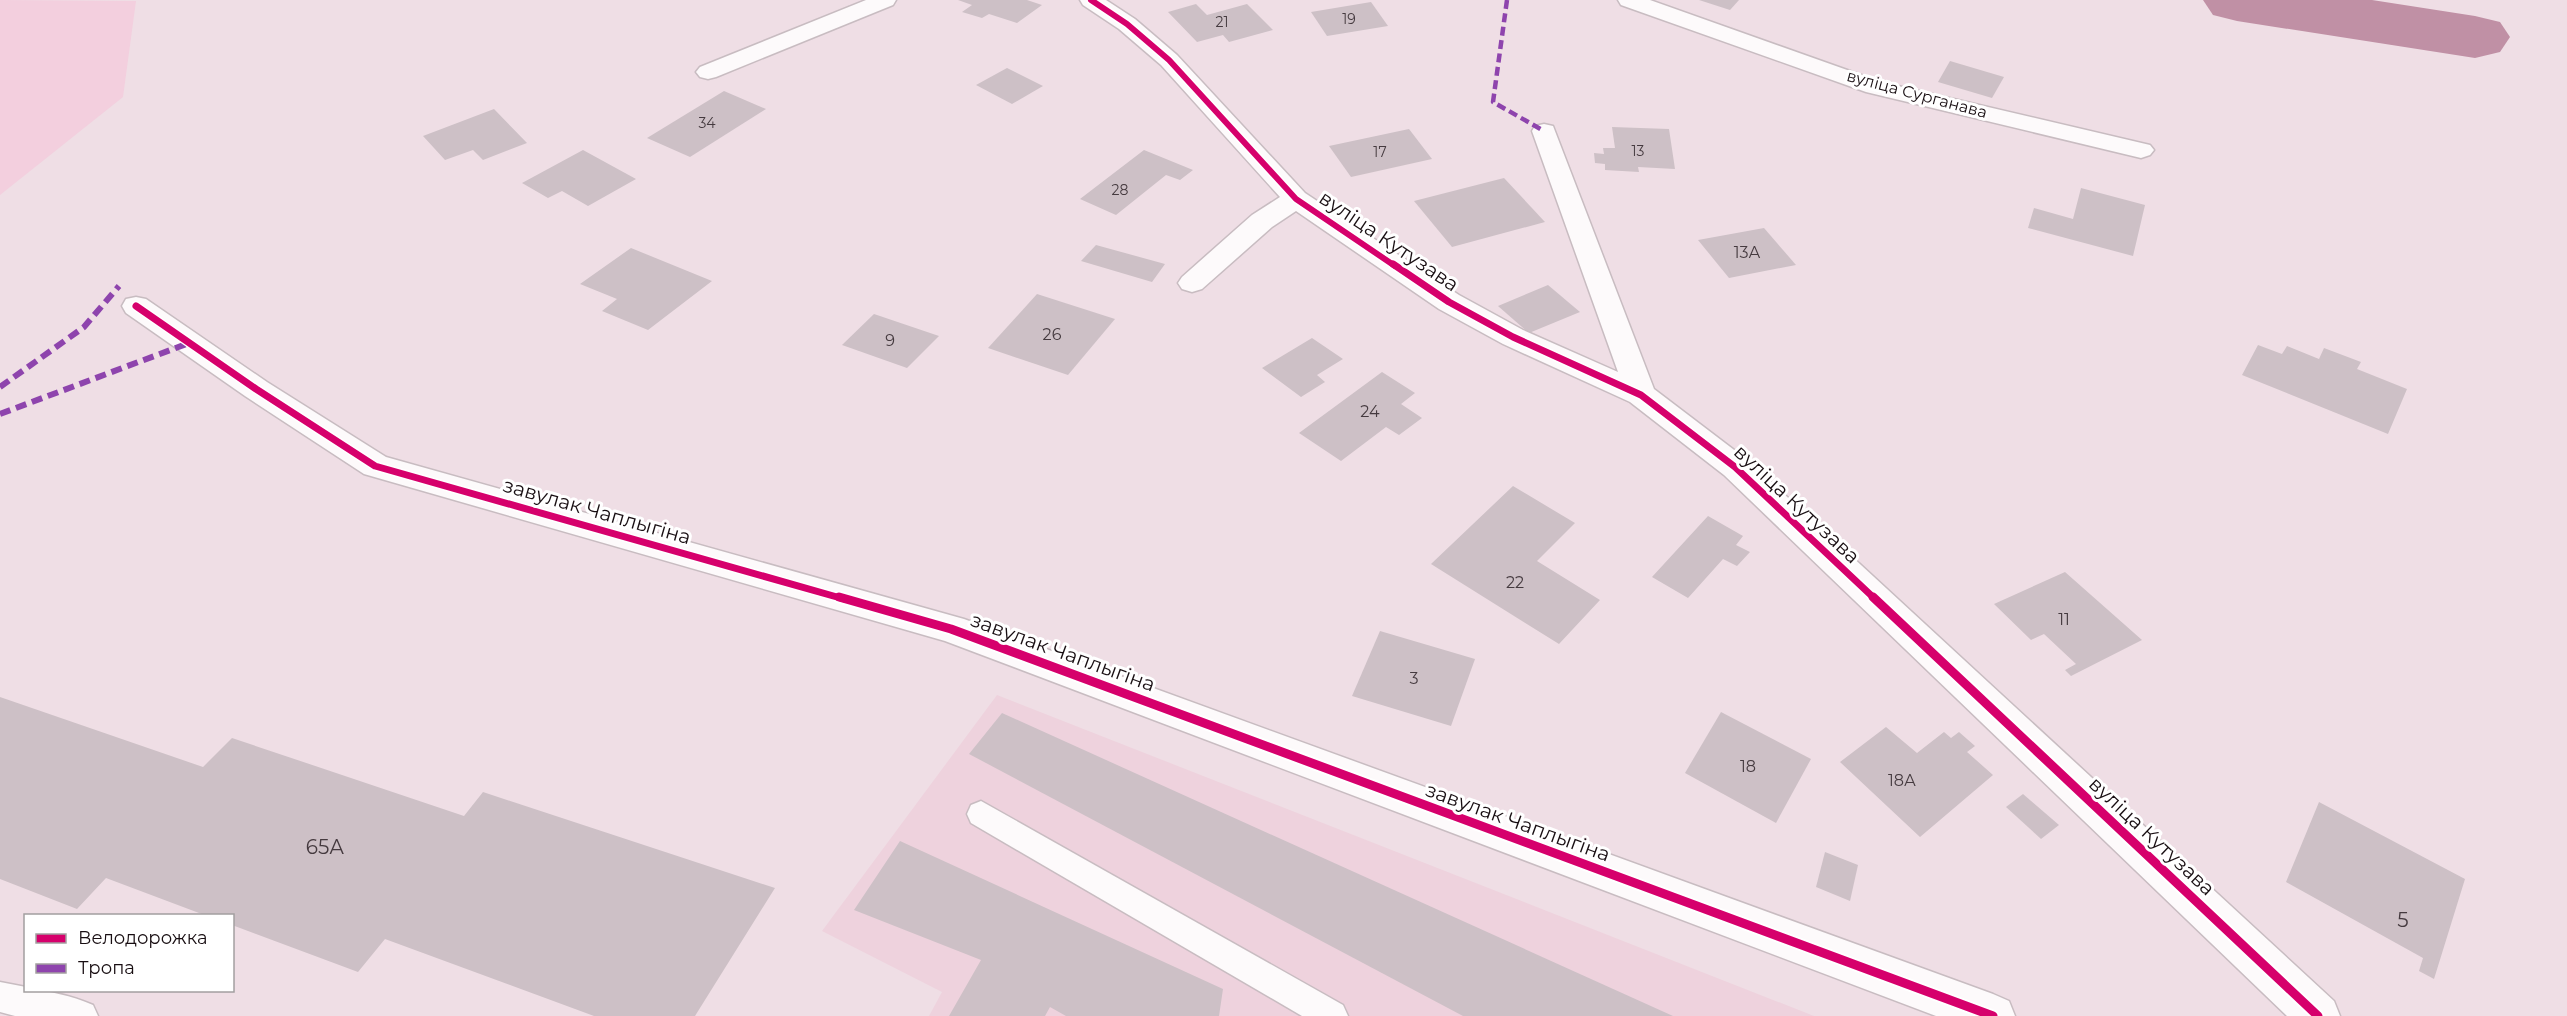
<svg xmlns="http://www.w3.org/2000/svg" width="2567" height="1016" font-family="Montserrat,sans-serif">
<rect width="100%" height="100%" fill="#efdee5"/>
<path fill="#eed2dd" d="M997,695L1814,1016H929L942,992L822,931Z"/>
<path fill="#f3cfde" d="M0,0L136,1L123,97L0,195Z"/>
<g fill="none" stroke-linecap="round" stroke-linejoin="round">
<path fill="#c090a5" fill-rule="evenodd" d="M2203,0H2372L2475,16L2500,22L2510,37L2500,52L2475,58L2237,21L2213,15Z"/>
</g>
<g fill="#cdc0c6">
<path d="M958,0H1027L1042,5L1017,23L989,14L982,18L962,12L972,5Z"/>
<path d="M1699,0H1739L1730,10Z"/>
<path d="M1371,2L1388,26L1327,36L1311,12Z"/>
<path d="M1196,4L1207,15L1247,4L1273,30L1229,42L1223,35L1197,42L1168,12Z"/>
<path d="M1950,61L2004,77L1992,98L1938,82Z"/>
<path d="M1007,68L1043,86L1012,104L976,85Z"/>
<path d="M724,91L766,109L690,157L647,138Z"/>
<path d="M494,109L527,143L483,160L473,150L445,160L423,136Z"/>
<path d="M1612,127L1669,129L1675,169L1638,167L1639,172L1605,170V164L1595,163L1594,153L1604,154L1603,148H1615Z"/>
<path d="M1409,129L1432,159L1351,177L1329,146Z"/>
<path d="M583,150L636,179L588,206L562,191L548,198L522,183Z"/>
<path d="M1144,150L1193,170L1180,180L1166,175L1116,215L1080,199Z"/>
<path d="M1504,178L1545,222L1452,247L1414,201Z"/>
<path d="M2081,188L2145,205L2133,256L2028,228L2034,208L2073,219Z"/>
<path d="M1764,228L1796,265L1729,278L1698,240Z"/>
<path d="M1096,245L1165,264L1152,282L1081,261Z"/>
<path d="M631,248L712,281L648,330L602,311L617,299L580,284Z"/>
<path d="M1548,285L1580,312L1529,333L1498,306Z"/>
<path d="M1037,294L1115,319L1068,375L988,348Z"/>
<path d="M874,314L939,336L907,368L842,345Z"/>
<path d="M1312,338L1343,359L1317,375L1325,382L1301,397L1262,368Z"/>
<path d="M2258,345L2282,354L2287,346L2319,359L2324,348L2361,362L2357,369L2407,389L2388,434L2242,375Z"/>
<path d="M1382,372L1415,393L1401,404L1422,418L1399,435L1386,427L1341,461L1299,433Z"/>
<path d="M1513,486L1575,523L1537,561L1600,600L1559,644L1431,564Z"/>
<path d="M1708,516L1743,536L1736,545L1750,552L1737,566L1723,559L1688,598L1652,577Z"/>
<path d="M2065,572L2142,640L2071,676L2065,670L2076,664L2044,634L2031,640L1994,604Z"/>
<path d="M1380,631L1475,659L1451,726L1352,696Z"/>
<path d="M0,697L203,767L232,738L464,816L483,792L775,888L695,1016H594L385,939L358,972L232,925V916H207L106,878L77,909L0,879Z"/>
<path d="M1721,712L1811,759L1776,823L1685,773Z"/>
<path d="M1002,713L1673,1016H1463L969,754Z"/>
<path d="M1886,727L1917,753L1944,732L1951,738L1959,732L1975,746L1967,752L1993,775L1920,837L1840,762Z"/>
<path d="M2023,794L2059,825L2041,839L2006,807Z"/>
<path d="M2319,802L2465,879L2434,979L2419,971L2423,958L2286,882Z"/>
<path d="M900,841L1223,989L1219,1016H1066L1050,1007L1045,1016H949L981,960L854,910Z"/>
<path d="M1825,852L1858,865L1850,901L1816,887Z"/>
</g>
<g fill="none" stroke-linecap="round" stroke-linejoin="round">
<g stroke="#c8bcc1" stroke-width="3">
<g id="service">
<path d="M981,801L1343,1005L1348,1016H1302L971,823L967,814L971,805Z"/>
<path d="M0,982L26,987V990C48,990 72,996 93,1005L98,1016H15L0,1012Z"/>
</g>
</g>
<g stroke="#c8bcc1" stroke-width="3">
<g id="minor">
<path d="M866,0H896L893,5L716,77L708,79L700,77L696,72L700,67Z"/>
<path d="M1080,0H1106L1135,19L1177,55L1305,193L1459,295L1523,330L1618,372L1532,131L1535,126L1544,124L1553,126L1654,389L1746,459L2334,1001L2340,1016H2287L1724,475L1630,402L1503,344L1439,309L1296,211L1272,227L1202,289L1192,292L1182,289L1178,283L1182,277L1252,215L1280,197L1161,65L1119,29L1083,5Z"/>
<path d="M1618,0H1650L1881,82L2150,145L2154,150L2150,155L2141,158L1866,92L1621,5Z"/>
<path d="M136,297L146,299L267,382L386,457L964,619L1993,994L2009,1001L2015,1016H1936L945,641L364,474L245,396L126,313L122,306L126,299Z"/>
</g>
</g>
<use href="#service" fill="#fdfafb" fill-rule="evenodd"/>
<use href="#minor" fill="#fdfafb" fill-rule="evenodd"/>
<path stroke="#8e44ad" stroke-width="4.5" stroke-dasharray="9 4.5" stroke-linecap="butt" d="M1507,0L1493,102L1544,131"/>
<g stroke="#8e44ad" stroke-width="6" stroke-dasharray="11 6" stroke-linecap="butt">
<path d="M0,387L84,327L119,286"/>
<path d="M0,414L189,343"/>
</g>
<g stroke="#fff" stroke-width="9">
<path id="cycleway-far2" d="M1091,0L1127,24L1169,60L1296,199L1395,266"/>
</g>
<g stroke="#fff" stroke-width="10">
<g id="cycleway-far1">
<path d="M1393,264L1449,302L1513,337L1641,395L1735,467L1875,599"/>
<path d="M136,306L256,389L375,466L844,599"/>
</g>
</g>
<g stroke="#fff" stroke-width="13">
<g id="cycleway">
<path d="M839,597L951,629L1993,1016"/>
<path d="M1873,597L2318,1016"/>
</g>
</g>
<use href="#cycleway-far2" stroke="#d6006c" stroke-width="6"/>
<use href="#cycleway-far1" stroke="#d6006c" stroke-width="7"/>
<use href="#cycleway" stroke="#d6006c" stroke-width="9"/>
</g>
<g text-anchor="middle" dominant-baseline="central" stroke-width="6" stroke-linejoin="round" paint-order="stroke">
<g font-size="14" fill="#453a3f">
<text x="1349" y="19">19</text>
<text x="1222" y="22">21</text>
<text x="707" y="123">34</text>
<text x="1638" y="151">13</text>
<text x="1380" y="152">17</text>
<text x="1120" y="190">28</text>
</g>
<g font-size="16" fill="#180e12" stroke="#fff">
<text transform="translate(1917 94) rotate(15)">вуліца Сурганава</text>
</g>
<g font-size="16" fill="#453a3f">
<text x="1747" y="252">13А</text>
<text x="1052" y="334">26</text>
<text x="890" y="340">9</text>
<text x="1370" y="411">24</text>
<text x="1515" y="582">22</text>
<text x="2064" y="619">11</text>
<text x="1414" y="678">3</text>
<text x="1748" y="766">18</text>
<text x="1902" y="780">18А</text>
</g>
<g font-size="20" fill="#180e12" stroke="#fff">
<text transform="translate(1389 241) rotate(34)">вуліца Кутузава</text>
<text transform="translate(1797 504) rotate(43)">вуліца Кутузава</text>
<text transform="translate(597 511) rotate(16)">завулак Чаплыгіна</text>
<text transform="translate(1063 652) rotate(20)">завулак Чаплыгіна</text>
<text transform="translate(1518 822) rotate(20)">завулак Чаплыгіна</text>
<text transform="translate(2152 836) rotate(43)">вуліца Кутузава</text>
</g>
<g font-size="20" fill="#453a3f">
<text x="325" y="847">65А</text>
<text x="2403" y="920">5</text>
</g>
</g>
<rect x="24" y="914" width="210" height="78" fill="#ffffff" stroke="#a39fa0" stroke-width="1.5"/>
<rect x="36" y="934" width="30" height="9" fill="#d6006c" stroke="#a39fa0" stroke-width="1.5"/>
<text x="78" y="944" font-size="18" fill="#180e12">Велодорожка</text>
<rect x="36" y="964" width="30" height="9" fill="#8e44ad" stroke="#a39fa0" stroke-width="1.5"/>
<text x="78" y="974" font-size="18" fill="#180e12">Тропа</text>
</svg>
